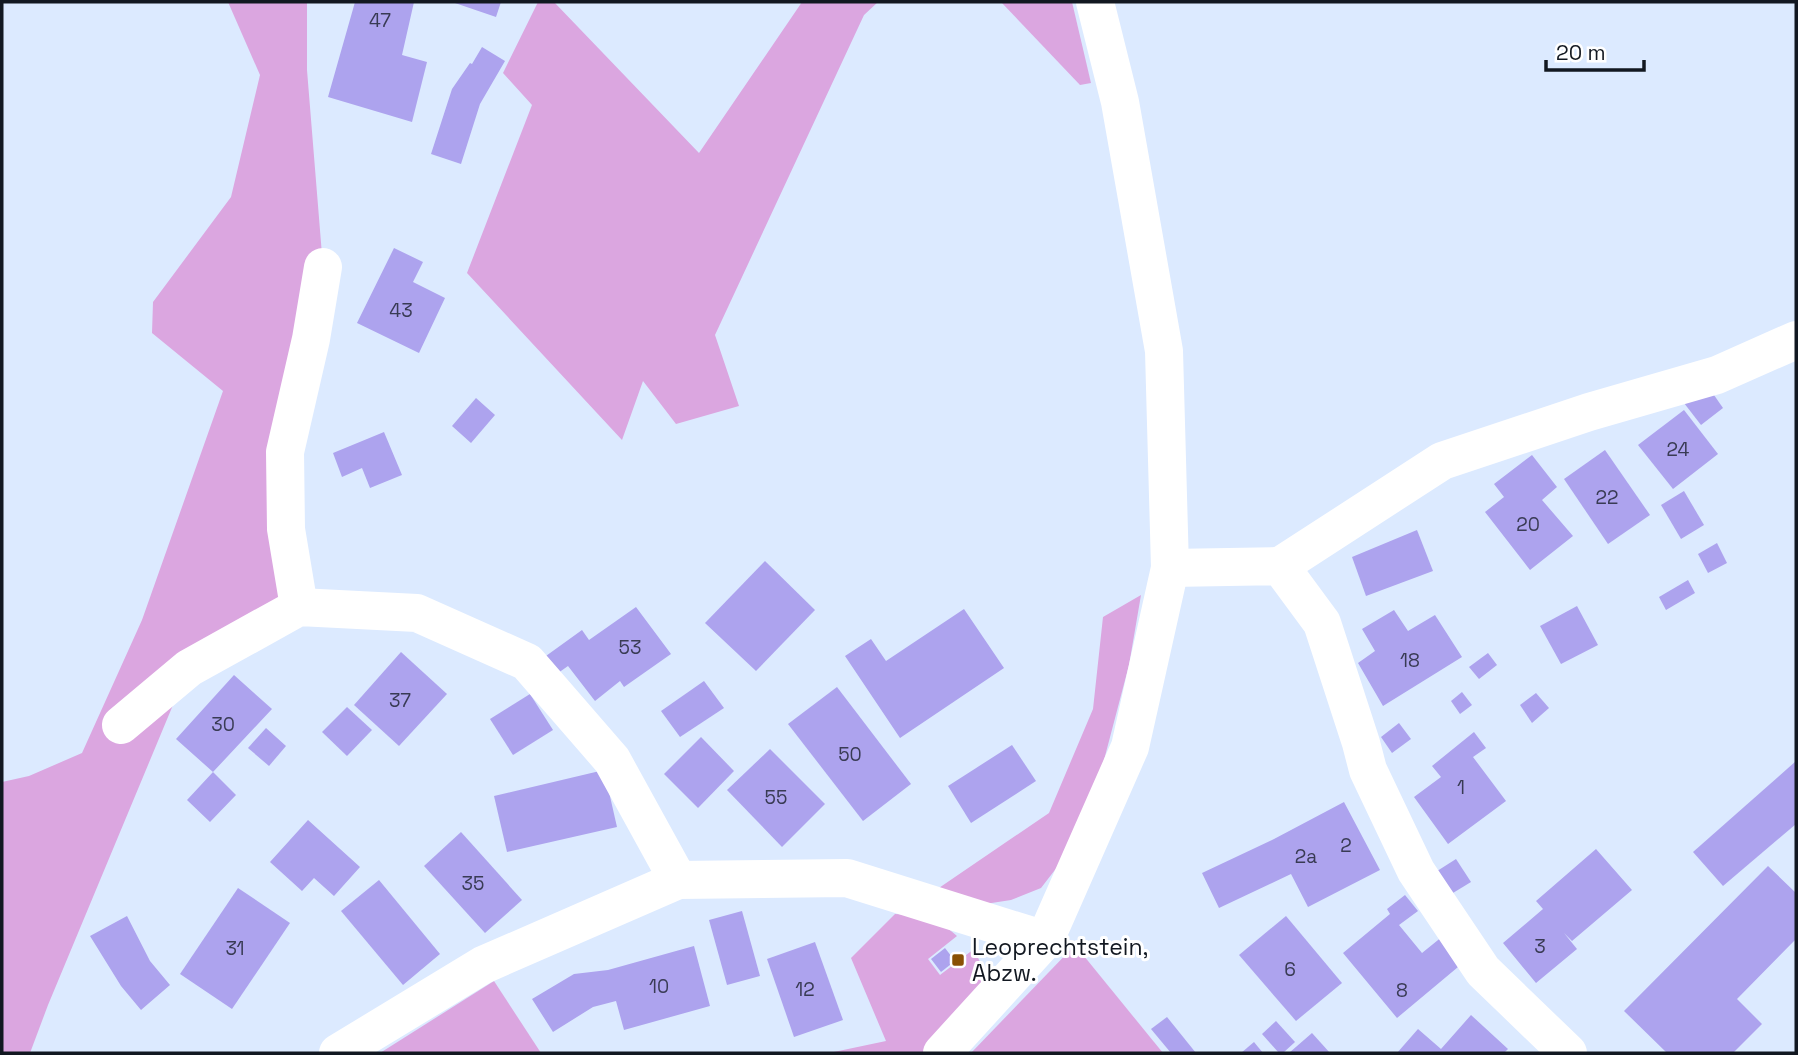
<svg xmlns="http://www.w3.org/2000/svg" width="1798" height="1055" font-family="'Space Grotesk',sans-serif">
<rect width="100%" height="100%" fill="#dceaff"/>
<g fill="#dba6e0">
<path d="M228,2H307V70L323,267L285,454L299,607L188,669L48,1005L30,1053H2V782L29,776L82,753L142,620L223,391L152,333L153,302L231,197L260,75Z"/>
<path d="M538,2H554L699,153L802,2H878L864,15L715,335L739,406L676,424L643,381L622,440L467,273L532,105L503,73Z"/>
<path d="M1001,2H1072L1091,83L1080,85Z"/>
<path d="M1141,595L1129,665L1104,760L1068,853L1041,888L1011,900L985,904L933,892L1049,813L1093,709L1103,617Z"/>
<path d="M895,914C919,915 939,919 957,936L928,959L940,975L974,949L980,962L984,981L932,1053H829L886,1041L851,958Z"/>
<path d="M1075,945L1163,1053H971Z"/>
<path d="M494,981L541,1053H380Z"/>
</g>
<g fill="#ada3ee">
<path d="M355,2H414L402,55L427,62L412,122L328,97Z"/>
<path d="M452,2H501L496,17Z"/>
<path d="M482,47L505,61L480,104L461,164L431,154L452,89L470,63L472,64Z"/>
<path d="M394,248L423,262L413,282L445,298L419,353L357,323Z"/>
<path d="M1707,385L1723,408L1701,425L1684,403Z"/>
<path d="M476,398L495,415L471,443L452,426Z"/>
<path d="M1684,410L1718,454L1673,489L1638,445Z"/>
<path d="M384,432L402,475L370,488L362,468L342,477L333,453Z"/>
<path d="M1605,450L1650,515L1608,544L1564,479Z"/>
<path d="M1532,455L1557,487L1542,500L1573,536L1530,570L1485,512L1504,497L1494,484Z"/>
<path d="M1684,491L1704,525L1681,539L1661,505Z"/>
<path d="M1417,530L1433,571L1366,596L1352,557Z"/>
<path d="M1717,543L1727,563L1708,573L1698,554Z"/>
<path d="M765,561L815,610L756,671L705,623Z"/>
<path d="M1688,580L1695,593L1666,610L1659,597Z"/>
<path d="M1577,606L1598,645L1561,664L1540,626Z"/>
<path d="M636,607L671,654L624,687L620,681L595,701L568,666L551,678L539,661L582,630L589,640Z"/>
<path d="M964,609L1004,668L900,738L845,656L871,639L886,661Z"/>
<path d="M1394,610L1408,631L1435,615L1462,657L1383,706L1358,663L1375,651L1362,629Z"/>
<path d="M401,652L447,694L399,746L354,705Z"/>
<path d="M1488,653L1497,665L1479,679L1469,667Z"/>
<path d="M234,675L272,709L213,772L236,795L210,822L187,800L213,772L176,739Z"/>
<path d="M704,681L724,708L680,737L661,711Z"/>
<path d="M837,687L911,784L863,821L788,724Z"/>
<path d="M1462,692L1472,705L1460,714L1451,701Z"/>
<path d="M1536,693L1549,708L1532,723L1520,705Z"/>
<path d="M530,694L553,730L513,755L490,719Z"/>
<path d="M347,707L372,730L347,756L322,732Z"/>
<path d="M1399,723L1411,739L1392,753L1381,737Z"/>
<path d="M266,728L286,746L269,766L248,748Z"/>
<path d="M1474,732L1486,748L1473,757L1506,801L1448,844L1414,797L1441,777L1432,766Z"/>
<path d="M701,737L734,771L698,808L664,774Z"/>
<path d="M1012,745L1036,781L971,823L948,786Z"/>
<path d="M770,749L825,804L782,847L727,790Z"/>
<path d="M1796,761V824L1723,886L1693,852Z"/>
<path d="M604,770L617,827L507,852L494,796Z"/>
<path d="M1344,802L1380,870L1308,907L1291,874L1219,908L1202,873L1274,839Z"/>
<path d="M308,820L360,867L334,896L314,878L302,891L270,862Z"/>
<path d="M461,832L522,900L485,933L424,866Z"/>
<path d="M1596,849L1632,890L1572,941L1564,933L1577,949L1536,983L1503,943L1543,909L1536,901Z"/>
<path d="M1456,859L1471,882L1448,896L1434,873Z"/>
<path d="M1768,866L1796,893V939L1737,999L1762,1024L1733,1053H1667L1624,1011Z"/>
<path d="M379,880L440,954L403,985L341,911Z"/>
<path d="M238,888L290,923L232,1009L180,974Z"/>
<path d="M1405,895L1418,911L1399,925L1422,953L1443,936L1464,962L1397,1018L1343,953L1390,914L1387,909Z"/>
<path d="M742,911L760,976L727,985L709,920Z"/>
<path d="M127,916L150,961L170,985L141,1010L121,986L90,936Z"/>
<path d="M1286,916L1342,983L1296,1021L1239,955Z"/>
<path d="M815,942L843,1020L794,1037L767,959Z"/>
<path d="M694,946L710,1006L624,1030L616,1001L593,1007L553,1032L532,999L574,974L608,970Z"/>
<path d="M945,948L955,961L941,972L931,959Z"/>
<path d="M1471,1015L1508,1049L1504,1053H1397L1418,1029L1441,1049Z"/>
<path d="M1167,1017L1196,1053H1171L1151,1029Z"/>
<path d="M1276,1021L1295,1042L1283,1053H1279L1262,1034Z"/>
<path d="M1312,1033L1330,1053H1289Z"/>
<path d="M1254,1042L1263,1053H1241Z"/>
</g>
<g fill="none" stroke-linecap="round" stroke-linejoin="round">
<g stroke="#fff" stroke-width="38">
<path d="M1280,566L1442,461L1589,412L1717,375L1796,340"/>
<path d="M1170,568L1280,566L1322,623L1361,743L1368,770L1416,871L1483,971L1568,1053"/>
<path d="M299,607L286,529L285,452L311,339L323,267"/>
<path d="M121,725L189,668L299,607L417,613L527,662L612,760L678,880L847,878L1045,940"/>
<path d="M338,1053L483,965L678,880"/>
<path d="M942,1053L1045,940L1130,747L1170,568L1164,351L1120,102L1095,2"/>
</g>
</g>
<rect fill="#895005" stroke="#fff" stroke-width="2.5" x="951" y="953" width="14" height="14" rx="3.5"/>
<g text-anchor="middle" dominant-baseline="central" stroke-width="6" stroke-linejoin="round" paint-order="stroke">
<g font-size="19" fill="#393b54">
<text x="380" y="20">47</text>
<text x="401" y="310">43</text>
<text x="1678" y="449">24</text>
<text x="1607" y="497">22</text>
<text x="1528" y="524">20</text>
<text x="630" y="647">53</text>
<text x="1410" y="660">18</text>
<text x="400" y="700">37</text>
<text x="223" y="724">30</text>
<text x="850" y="754">50</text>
<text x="1461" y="787">1</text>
<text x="776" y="797">55</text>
<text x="1346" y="845">2</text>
<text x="1306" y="856">2a</text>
<text x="473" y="883">35</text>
<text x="1540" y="946">3</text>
<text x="235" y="948">31</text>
<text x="1290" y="969">6</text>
<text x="659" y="986">10</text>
<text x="805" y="989">12</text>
<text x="1402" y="990">8</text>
</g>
<g font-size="23" fill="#121821" stroke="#fff" text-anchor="start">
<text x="972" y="947">Leoprechtstein,<tspan x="972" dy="26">Abzw.</tspan></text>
</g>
</g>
<rect width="1798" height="1055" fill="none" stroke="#121821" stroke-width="7"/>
<path d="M1546 60v10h98v-10" fill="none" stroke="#121821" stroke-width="3.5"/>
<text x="1556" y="60" font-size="21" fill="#121821" stroke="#ffffff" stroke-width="5" paint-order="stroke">20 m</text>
</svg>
